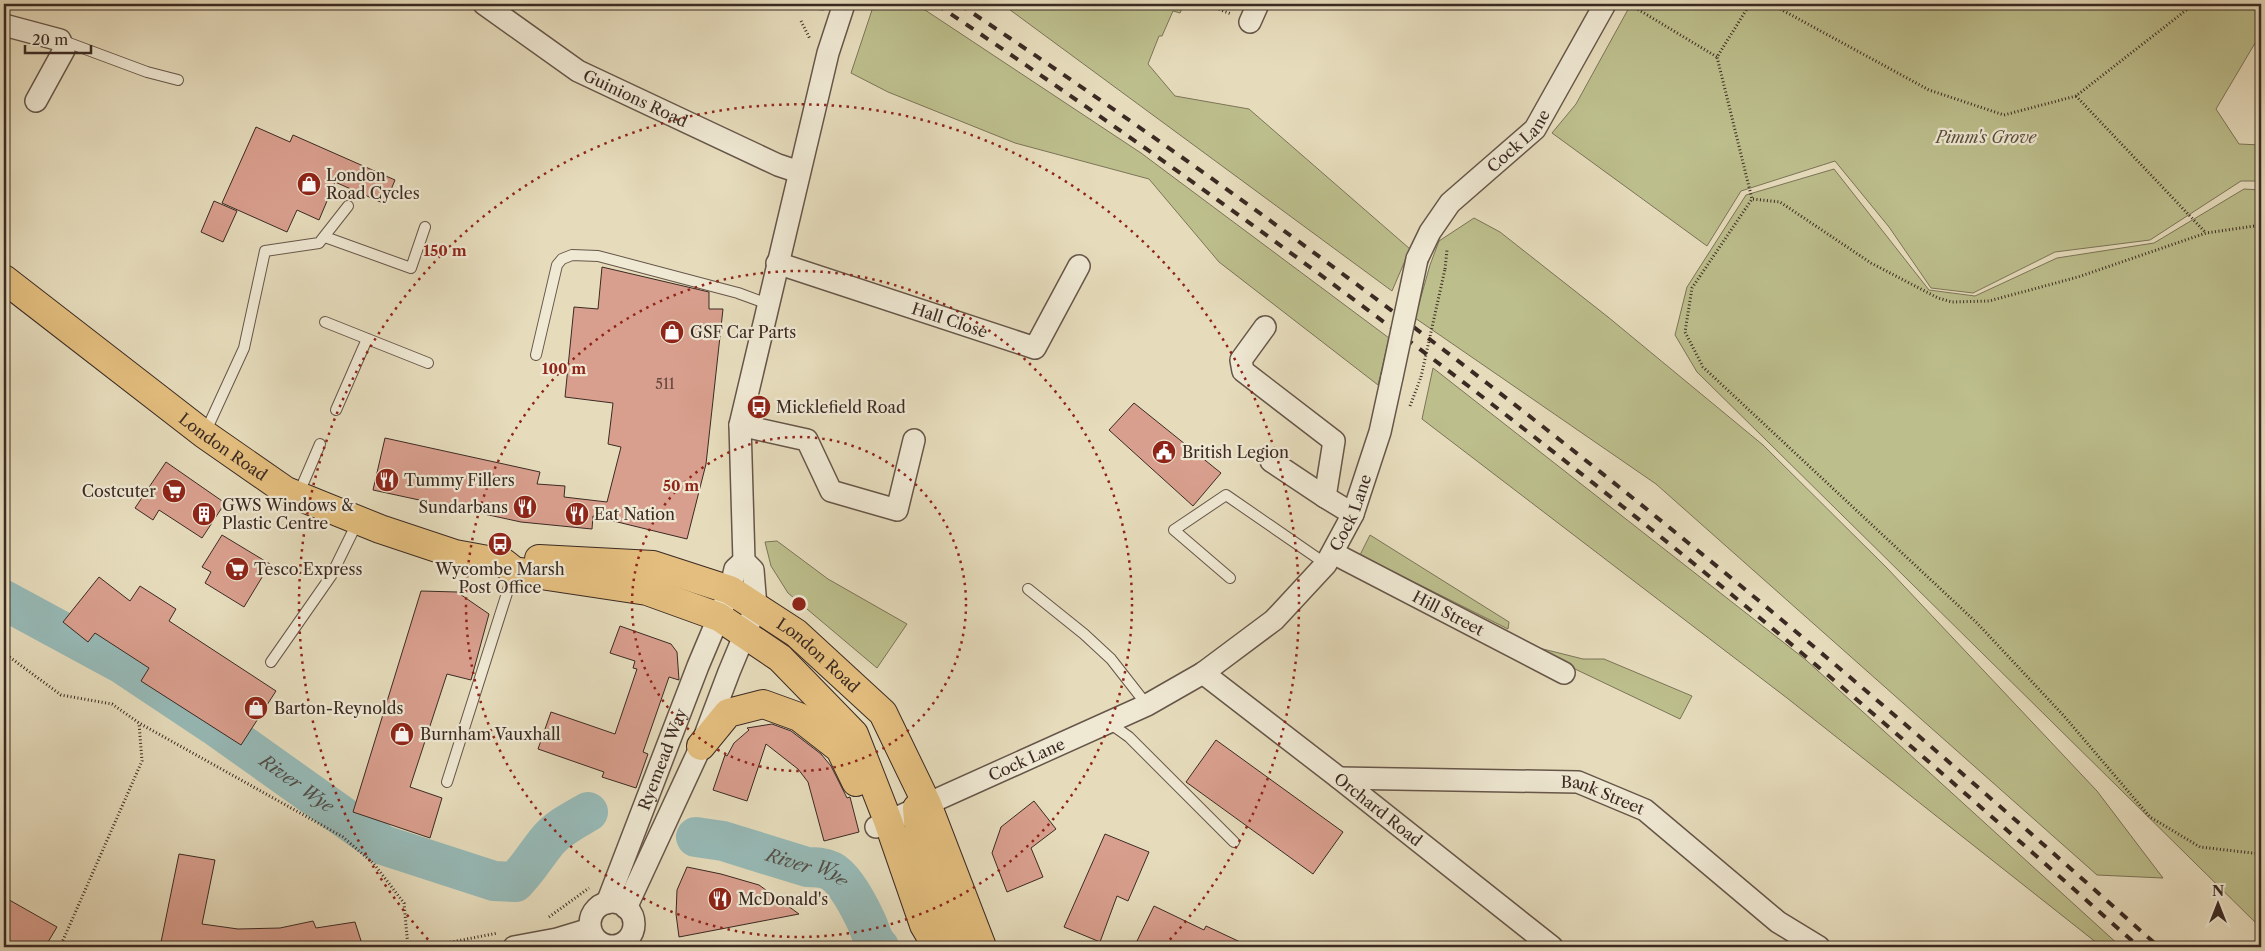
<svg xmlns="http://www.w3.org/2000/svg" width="2265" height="951" font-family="'Libre Caslon Text',serif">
<rect width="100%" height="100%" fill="#e6dcbc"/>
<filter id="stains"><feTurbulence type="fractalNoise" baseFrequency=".004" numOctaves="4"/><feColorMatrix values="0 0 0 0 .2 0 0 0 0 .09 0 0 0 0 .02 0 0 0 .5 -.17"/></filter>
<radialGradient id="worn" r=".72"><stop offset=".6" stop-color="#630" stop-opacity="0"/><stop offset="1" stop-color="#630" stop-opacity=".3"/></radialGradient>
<g fill="#bcbe8c" stroke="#7c7458">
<path d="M747,4H826L824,10Z"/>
<path d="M874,4H916L1141,153L1389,338L1378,385L1219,262L1149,179L1015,143L888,92L851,73Z"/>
<path d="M1002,4H1184L1180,13L1173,11L1162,36H1159L1148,64L1175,96L1249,109L1410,249L1392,291Z"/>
<path d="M1631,4H2261V33L2216,109L2239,144L2261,145V181H2241L2150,240L2055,252L1973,293L1931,288L1889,227L1835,161L1741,191L1707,246L1552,133L1576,104Z"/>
<path d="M1834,169L1929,290L1975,296L2057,258L2154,243L2244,189L2261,190V928L1697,372L1675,335L1687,287L1746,195Z"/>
<path d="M1474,218L1500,232L1608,317L1763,445L1887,568L2097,791L2163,878L2097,875L1656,484L1415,318L1430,265L1439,241Z"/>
<path d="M1433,368L1806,660L2121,947H2102L1787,698L1422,419Z"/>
<path d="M1370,535L1509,622L1508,629L1360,555Z"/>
<path d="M777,541L828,579L907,624L877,668L788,593L771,566L765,542Z"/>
<path d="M1535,647L1583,659H1604L1692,696L1680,719L1533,649Z"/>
</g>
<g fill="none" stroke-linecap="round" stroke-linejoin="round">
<g stroke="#97bab7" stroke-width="40">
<path id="s1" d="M4,600L124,665L214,725L383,845L494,881L515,882C529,868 537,853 549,839C560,827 574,820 588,812"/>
<path id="s2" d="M696,837L723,841L807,867C816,867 823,867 831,871C845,878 860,908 867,923C871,932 872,940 879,947"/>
</g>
</g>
<g fill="#d99f8e" stroke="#3b2a23">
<path d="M256,127L290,142L293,135L395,180L385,204L335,182L319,220L297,210L287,232L222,203Z"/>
<path d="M214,201L237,211L223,242L201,232Z"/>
<path d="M602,267L709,292V309H723L706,464L687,539L593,516L592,529L521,522L373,490L385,438L540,472L537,484L565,486L564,497L607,502L621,447L608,444L613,403L565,397L574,307L598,309Z"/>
<path d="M1134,403L1221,473L1193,506L1109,430Z"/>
<path d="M166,462L225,503L202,538L159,510L153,520L135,508Z"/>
<path d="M222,535L270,564L244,607L205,583L211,572L202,567Z"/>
<path d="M99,577L130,601L140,586L176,609L169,621L276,691L241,745L141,681L149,668L95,633L88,642L63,622Z"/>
<path d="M421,591L457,592L489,614L471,680L447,674L410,787L442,798L430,838L353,812Z"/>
<path d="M620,626L671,644L677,652L679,680L669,677L643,752L648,754L636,788L602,777L604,772L538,749L551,712L615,734L637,669L633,668L635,661L610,653Z"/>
<path d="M772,724L791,731L821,754L831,766L847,798L850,797L859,832L824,841L808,782L798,769L766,744L747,801L713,790L725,755L727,756L734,743L749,730L747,728Z"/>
<path d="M1216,740L1343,832L1313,874L1186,782Z"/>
<path d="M1034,801L1056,829L1031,848L1043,877L1007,892L992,853L1001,827Z"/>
<path d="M1105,834L1149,852L1128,901L1117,896L1100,942L1064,927Z"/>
<path d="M179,854L215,860L202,924L238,929L280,928L313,921L316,928L355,922L363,947H160Z"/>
<path d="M687,867L721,874L759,885L799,914L679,937L676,914L677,890Z"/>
<path d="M4,897L57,927L45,947H4Z"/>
<path d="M1154,906L1204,930L1206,926L1251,947H1150L1137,941Z"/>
</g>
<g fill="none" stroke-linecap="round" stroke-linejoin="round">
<g stroke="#665649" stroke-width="12">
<g id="lane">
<path d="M61,40L147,72L178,80"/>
<path d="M325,237L411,268L425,227"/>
<path d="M325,322L428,363"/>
<path d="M536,355L557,265L562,259L572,255L598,256L738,293L768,304"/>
<path d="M336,410L367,339"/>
<path d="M205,433L244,348L265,251L319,243L348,206"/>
<path d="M298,495L320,444"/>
<path d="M1230,578L1174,530L1226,495L1326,564"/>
<path d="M1028,589L1084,634L1111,659L1147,705"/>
<path d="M271,662L331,576L358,521"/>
<path d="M1108,722L1129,737L1234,842"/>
<path d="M447,782L514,571"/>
</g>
</g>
<g stroke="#665649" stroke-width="24">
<g id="street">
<path id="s3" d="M484,4L578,71L778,165L799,172"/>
<path d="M1250,22L1258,4"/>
<path d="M4,25L60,40L64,50L36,101"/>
<path id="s4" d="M1417,259L1430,232L1450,203L1535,129L1605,4"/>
<path id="s5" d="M777,263L1035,348L1079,266"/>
<path d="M1265,327L1241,360L1243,371L1334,441L1325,497L1353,514"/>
<path d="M740,425L807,440L831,491L897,510L914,440"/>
<path d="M1271,461L1325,497"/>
<path id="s6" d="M1333,553L1564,673"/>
<path id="s7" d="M1203,673L1339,778L1552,947"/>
<path id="s8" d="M1339,778L1578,782L1645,810L1778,922L1819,947"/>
<path id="s9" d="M876,827L1147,705L1203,673L1274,620L1326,564L1353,514L1380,432L1392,377"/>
<circle cx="612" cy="924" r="22"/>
<path id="s10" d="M607,903L698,666L730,590L735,569L744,561"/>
<path d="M626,908L701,746L729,672L756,607L753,570L744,561L740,425L828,53L844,4"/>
<path d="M514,947L557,939L590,929"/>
</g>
</g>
<g stroke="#3b2a23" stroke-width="30">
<g id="primary">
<path id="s11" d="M4,279L204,434L286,491L380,529L455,554L504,563L514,571L647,591L719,617L780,658L854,734L888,821L924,925L937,947"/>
<path id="s12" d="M539,559L653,565L730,590L796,633L883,713L927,804L982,947"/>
<path d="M701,746L728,713L763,704L799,717L840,749L856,782"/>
<path d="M917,808L921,858L954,947"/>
</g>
</g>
<g stroke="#3b2a23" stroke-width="3" stroke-dasharray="1 2.5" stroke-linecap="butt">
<path d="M1122,4L1130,7L1140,4"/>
<path d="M1206,4L1231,14"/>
<path d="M1629,4L1717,57"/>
<path d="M1750,4L1717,57L1752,199"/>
<path d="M1771,4L1929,90L2004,115L2076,96L2194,4"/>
<path d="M801,21L810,39"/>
<path d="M2076,96L2206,233"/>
<path d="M2261,225L2206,233L2078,277L1989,301L1952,302L1938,298L1871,263L1780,202L1752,199L1692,288L1685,332L1703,367L1977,623L2064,716L2150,817L2200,847L2261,854"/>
<path d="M1445,269L1447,250"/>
<path d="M1410,406L1421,377"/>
<path d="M4,653L61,695L112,704L139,723L343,837L374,864L404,903L408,947"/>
<path d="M549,917L589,888"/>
<path d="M60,947L142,761L139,723"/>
<path d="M426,947L498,933"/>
</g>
<use href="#lane" stroke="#efe8d3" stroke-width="10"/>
<use href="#street" stroke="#efe8d3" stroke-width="21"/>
<use href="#primary" stroke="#e3be7e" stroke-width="28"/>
<g stroke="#3b2a23" stroke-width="4" stroke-dasharray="9 9" stroke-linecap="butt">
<path d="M936,4C1189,174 1435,355 1672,546C1832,675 1986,811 2139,947"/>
<path d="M959,4C1208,170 1449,348 1681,537C1844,669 2002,807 2159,947"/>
</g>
<g stroke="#665649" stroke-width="24" stroke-linecap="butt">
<path id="street-bridge" d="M1392,377L1417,259"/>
</g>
<path stroke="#3b2a23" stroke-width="3" stroke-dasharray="1 2.5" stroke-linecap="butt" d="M1421,377L1445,269"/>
<use href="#street-bridge" stroke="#efe8d3" stroke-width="21"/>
</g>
<g fill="none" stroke="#8f2418" stroke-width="2.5" stroke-dasharray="2.5 5">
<circle cx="799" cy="604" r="167"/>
<circle cx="799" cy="604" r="333"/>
<path d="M433 945A500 500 0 1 1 1165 945"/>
</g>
<defs>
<g id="shop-disc" transform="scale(1.25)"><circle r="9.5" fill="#8f2418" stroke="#efe8d3"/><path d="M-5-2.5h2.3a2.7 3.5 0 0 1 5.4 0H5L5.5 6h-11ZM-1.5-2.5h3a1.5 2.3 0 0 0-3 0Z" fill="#fff"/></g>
<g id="bus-disc" transform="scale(1.25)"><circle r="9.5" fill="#8f2418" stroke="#efe8d3"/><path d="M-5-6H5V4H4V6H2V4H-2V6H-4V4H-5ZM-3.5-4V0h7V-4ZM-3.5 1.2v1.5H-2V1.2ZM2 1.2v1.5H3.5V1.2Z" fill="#fff"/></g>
<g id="civic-disc" transform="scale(1.25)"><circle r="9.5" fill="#8f2418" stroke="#efe8d3"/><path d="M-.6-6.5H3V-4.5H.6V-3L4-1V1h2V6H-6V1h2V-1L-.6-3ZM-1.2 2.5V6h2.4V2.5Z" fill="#fff"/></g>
<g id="restaurant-disc" transform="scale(1.25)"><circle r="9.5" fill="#8f2418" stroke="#efe8d3"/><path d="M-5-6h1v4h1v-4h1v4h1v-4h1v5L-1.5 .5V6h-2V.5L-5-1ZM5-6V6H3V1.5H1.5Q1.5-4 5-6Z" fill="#fff"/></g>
<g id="supermarket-disc" transform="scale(1.25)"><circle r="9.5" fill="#8f2418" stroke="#efe8d3"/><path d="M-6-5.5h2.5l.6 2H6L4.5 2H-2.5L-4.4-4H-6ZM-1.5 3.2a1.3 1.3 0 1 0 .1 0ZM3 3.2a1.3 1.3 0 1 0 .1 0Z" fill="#fff"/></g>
<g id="building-disc" transform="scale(1.25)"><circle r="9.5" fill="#8f2418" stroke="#efe8d3"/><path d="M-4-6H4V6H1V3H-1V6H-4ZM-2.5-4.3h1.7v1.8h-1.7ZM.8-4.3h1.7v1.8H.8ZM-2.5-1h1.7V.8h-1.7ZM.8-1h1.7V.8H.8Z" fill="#fff"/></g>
</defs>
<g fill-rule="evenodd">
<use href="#shop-disc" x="309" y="184"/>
<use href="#shop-disc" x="672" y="332"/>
<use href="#bus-disc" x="759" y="407"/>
<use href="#civic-disc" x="1164" y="452"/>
<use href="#restaurant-disc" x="387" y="480"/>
<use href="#supermarket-disc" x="174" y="491"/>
<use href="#restaurant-disc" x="525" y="507"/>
<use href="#building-disc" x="204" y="514"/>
<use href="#restaurant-disc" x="577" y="514"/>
<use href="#bus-disc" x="500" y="544"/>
<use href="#supermarket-disc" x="237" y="569"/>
<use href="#shop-disc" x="256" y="708"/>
<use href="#shop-disc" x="402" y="734"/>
<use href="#restaurant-disc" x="720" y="899"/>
</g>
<g text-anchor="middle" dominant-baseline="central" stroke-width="4.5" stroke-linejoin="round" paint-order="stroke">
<g font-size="14" fill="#62473e">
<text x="665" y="384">511</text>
</g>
<g font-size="16" fill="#3b2a23" stroke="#efe8d3">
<text stroke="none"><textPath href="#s3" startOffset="179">Guinions Road</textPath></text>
<text stroke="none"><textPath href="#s4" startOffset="158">Cock Lane</textPath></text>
<text stroke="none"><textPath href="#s5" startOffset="182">Hall Close</textPath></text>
<text stroke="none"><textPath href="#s11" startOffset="276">London Road</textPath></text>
<text stroke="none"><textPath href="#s9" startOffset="584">Cock Lane</textPath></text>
<text stroke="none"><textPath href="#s6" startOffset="130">Hill Street</textPath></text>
<text stroke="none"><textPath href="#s12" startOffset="305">London Road</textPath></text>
<text stroke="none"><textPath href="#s10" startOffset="154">Ryemead Way</textPath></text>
<text stroke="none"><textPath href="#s9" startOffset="165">Cock Lane</textPath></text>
<text stroke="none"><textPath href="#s8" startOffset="266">Bank Street</textPath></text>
<text stroke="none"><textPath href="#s7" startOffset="222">Orchard Road</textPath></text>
</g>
<g font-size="16" font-style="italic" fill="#5b4f3d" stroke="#efe8d3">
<text x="1986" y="137">Pimm's Grove</text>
</g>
<g font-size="16" fill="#3b2a23" stroke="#efe8d3" text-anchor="start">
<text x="326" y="175">London<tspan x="326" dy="18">Road Cycles</tspan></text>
<text x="690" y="332">GSF Car Parts</text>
<text x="776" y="407">Micklefield Road</text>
<text x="1182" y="452">British Legion</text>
<text x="404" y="480">Tummy Fillers</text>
<text x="156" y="491" text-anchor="end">Costcuter</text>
<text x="222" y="505">GWS Windows &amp;<tspan x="222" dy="18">Plastic Centre</tspan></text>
<text x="508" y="507" text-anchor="end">Sundarbans</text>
<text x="594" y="514">Eat Nation</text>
<text x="254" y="569">Tesco Express</text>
<text x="500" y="569" text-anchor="middle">Wycombe Marsh<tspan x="500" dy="18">Post Office</tspan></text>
<text x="274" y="708">Barton-Reynolds</text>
<text x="420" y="734">Burnham Vauxhall</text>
<text x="738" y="899">McDonald's</text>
</g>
<g font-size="18" font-style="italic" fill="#524e48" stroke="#efe8d3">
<text stroke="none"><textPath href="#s1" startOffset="346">River Wye</textPath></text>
<text stroke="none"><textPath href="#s2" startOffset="116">River Wye</textPath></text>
</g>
</g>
<circle cx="799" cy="604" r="8" fill="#8f2418" stroke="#efe8d3" stroke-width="2.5"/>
<g font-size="15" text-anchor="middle" font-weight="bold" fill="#8f2418" stroke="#efe8d3" stroke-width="4.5" stroke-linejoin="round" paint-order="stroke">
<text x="445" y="256">150 m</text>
<text x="564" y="374">100 m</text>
<text x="681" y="491">50 m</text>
</g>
<rect width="2265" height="951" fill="none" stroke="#e6dcbc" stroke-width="20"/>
<rect x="5" y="5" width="2255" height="941" fill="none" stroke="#3b2a23" stroke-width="2.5"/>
<rect x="10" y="10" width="2245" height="931" fill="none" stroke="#3b2a23"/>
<g transform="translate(2218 904)" stroke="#efe8d3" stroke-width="4" paint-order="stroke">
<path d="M0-4L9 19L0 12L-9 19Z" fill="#3b2a23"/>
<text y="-8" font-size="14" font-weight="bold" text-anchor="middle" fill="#3b2a23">N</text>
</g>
<path d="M25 45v8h66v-8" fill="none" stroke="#3b2a23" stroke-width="2.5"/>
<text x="32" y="45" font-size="15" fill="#3b2a23" stroke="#efe8d3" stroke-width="4" paint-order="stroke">20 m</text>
<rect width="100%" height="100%" filter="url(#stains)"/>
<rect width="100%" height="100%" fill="url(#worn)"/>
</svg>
